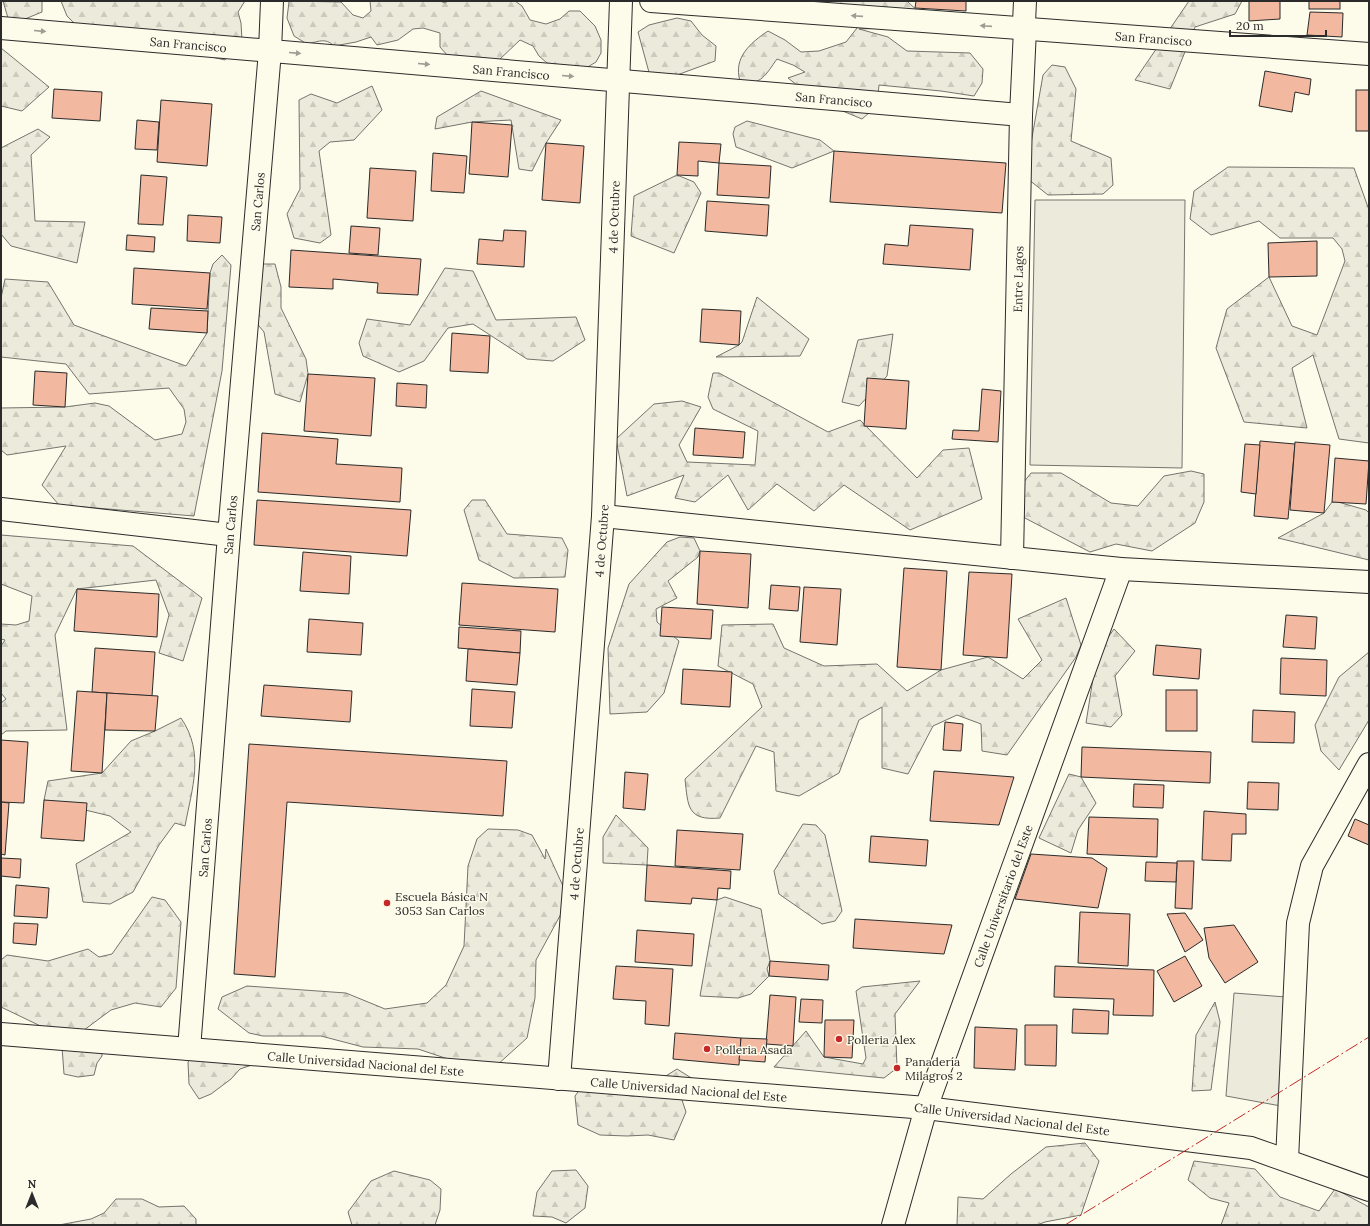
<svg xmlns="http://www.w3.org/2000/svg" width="1370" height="1226" font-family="Lora,serif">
<defs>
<pattern id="forest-firs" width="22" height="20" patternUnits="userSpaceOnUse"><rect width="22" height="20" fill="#ecebdb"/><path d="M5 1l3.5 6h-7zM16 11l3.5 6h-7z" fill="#cbcabc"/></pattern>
</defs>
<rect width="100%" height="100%" fill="#fdfbea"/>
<g fill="url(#forest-firs)" stroke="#74746e">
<path d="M3,1H42V12L25,19L8,18Z"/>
<path d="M61,1H245L238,12L241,23L242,40L225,60L78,27L67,16Z"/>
<path d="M292,1L341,2L353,15L363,18L371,11L370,1H440L445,3L448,1H515L522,6L530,20L546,24L560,19L569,11H580L595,26L601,40V53L596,62L586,68L547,63L539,56L533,46L520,40L499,60H460L447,55L440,47V33L423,28L413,29L398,40L377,45L371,37L356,42L334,46C325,37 318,42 307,44L294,36L287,18L289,2Z"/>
<path d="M823,1H907L924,17L914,27L859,29L888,37L907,51L970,53L983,69L982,83L974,96L941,91L879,85L877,106L862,119L816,100L788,78L805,72L793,65L777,59C766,74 761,87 740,81C733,58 750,43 768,31L785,40L801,52L819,51L846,42L857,28L832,15Z"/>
<path d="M1189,1H1242L1235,14L1195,27L1170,89L1135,80Z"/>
<path d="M677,18L691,21L702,35L716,46L715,61L677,75L650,76L638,32L649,25Z"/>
<path d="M1,48L49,87L22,111L1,106Z"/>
<path d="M1052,65L1065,67L1076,89L1071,141L1111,158L1113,185L1103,194L1048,195L1028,179L1027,166L1043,75Z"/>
<path d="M372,86L382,110L354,140L330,142L319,151L331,235L320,243L294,238L287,214L300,189L299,100L311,94L337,103Z"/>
<path d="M481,91L561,120L546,143L532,171L519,169L511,120L472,122L435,129L437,117Z"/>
<path d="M747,121L820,140L834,151L792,168L736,147L733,134L735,127Z"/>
<path d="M38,129L50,137L31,155L35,221L85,222L77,263L11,246L1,234V148Z"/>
<path d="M1228,167L1354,168L1369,210V443L1339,439L1313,355L1292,368L1307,428L1244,422L1216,348L1227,309L1269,277L1292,326L1317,335L1345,261L1342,249L1333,238H1280L1259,221L1211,235L1190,219L1194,191Z"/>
<path d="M677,175L694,182L701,193L674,253L631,236L634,196Z"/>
<path d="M222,255L231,265L222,371L194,516L59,505L42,485L66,446L7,455L1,450V408L65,407L95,403L109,406L155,440L182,434L186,422L184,409L169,388L89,394L66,364L1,357V298L5,279L48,282L74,325L186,366L207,333L210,273L213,264Z"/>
<path d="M247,264H275L281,287V308L306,359L308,374L300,402L275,394L264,332L238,301Z"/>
<path d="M445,268L473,271L496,320L576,317L585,340L553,361L527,359L473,324L448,328L424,361L399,372L363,356L359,343L367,319L410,325Z"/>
<path d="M757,297L809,339L800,356L716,357L739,345L742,342Z"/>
<path d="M893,334L887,376L859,406L842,402L858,340Z"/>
<path d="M713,373H719L828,432L860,420L917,478L943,450L969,448L982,499L910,530L844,485L814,511L777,484L748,510L728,475L695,502L675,498L684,475L627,496L616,439L654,404L682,401L701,407L679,445L687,462L755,465L758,431L713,409L708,397Z"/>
<path d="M1191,471L1204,474V502L1195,523L1152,551L1116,544L1090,552L1023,517L1016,492L1031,473H1061L1111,503L1138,506L1164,476Z"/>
<path d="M472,500H485L507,534L562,538L568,550L565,577L514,578L479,560L464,510Z"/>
<path d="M1332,502H1338L1366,510L1369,513V560L1278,538L1324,513Z"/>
<path d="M1,535L133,546L202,598L183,661L159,653L169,615L156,580L77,589L55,635L67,730L6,731L1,735V703L6,699L1,693V646L5,640L1,639V624L16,625L29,621L32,596L1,584Z"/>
<path d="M680,537L694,538L700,551L698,557L668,581L677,598L656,609L657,622L679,641L664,693L647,712L610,714L608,648L629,584L667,542Z"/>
<path d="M1066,598L1081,645L1076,657L1007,755L982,751L981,724L957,715L933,726L908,774L882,768V707L859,720L839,773L799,796L776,791L774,752L756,746L720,818C687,821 688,806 685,779L762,707L753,684L718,666L722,625L773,624L784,648L824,666L877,664L907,691L941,670L988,657L1023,679L1042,660L1018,619Z"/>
<path d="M1114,629L1135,651L1115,676L1122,715L1111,727L1086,723L1097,653Z"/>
<path d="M1369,652V720L1339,770L1321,751L1315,725L1339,677Z"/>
<path d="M181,718C205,753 192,788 185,826L175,823L159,845L133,892L110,904L83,902L76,864L131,832L110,816L44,800L48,781L102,773L131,741L155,731Z"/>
<path d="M1069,774L1081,777L1096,803L1078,830L1071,853L1039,838Z"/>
<path d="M616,815L648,848L647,865L603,863V837Z"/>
<path d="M803,824L816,825L825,835L842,911L835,921L822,924L779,894L774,871Z"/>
<path d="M488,829L518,830L532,835L545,859L546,849L563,886L562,912L536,960L535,998L527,1038L496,1066H469L418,1049L363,1047L321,1036H263L249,1033L218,1009L222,997L247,986L346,993L385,1009L427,1003L446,985L464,946L468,866L477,839Z"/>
<path d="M152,897L165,900L181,922L176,988L161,1007L135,1003L111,1010L80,1033L53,1032L1,1007V960L7,955L48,961L88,949L99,957L112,954Z"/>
<path d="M725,897L761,909L770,961L767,969L769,976L751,994L738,998L700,996L717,900Z"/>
<path d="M920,981L895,1014L897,1068L884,1078L774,1067L806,1031L824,1057L863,1064L866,1058L856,991L862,987Z"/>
<path d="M1215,1002L1220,1022L1211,1090L1192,1091L1196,1035Z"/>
<path d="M102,1034V1056L97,1063L94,1075L78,1077L64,1074L62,1047Z"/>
<path d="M204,1041L252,1065L240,1069L231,1079L211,1094L199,1099L189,1084L188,1062Z"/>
<path d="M677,1069L693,1079L682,1100L686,1112L674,1140L648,1135L627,1136L600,1135L578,1125L575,1096L581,1088L634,1096Z"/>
<path d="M1085,1143L1099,1161L1081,1215L1045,1222L1037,1225H957L958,1197L983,1199L1011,1174L1046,1147Z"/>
<path d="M1194,1161L1255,1169L1280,1197L1319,1211L1335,1189L1369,1207V1225H1221L1229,1203L1210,1198L1188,1180Z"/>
<path d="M576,1170L588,1186L585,1208L566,1223L552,1217L533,1216L537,1192L552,1171Z"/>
<path d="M394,1171L430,1180L441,1189L440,1210L435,1225H352L348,1212L371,1181Z"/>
<path d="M116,1199H142L159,1207L184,1206L196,1219V1225H59L91,1219L104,1213Z"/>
</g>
<g fill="#ecebdb" stroke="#74746e">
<path d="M1035,200H1185L1182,468L1030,465Z"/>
<path d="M1234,993L1286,997L1281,1106L1226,1096Z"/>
</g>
<g fill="#f2b8a0" stroke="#2b2b2b">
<path d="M916,1H966V11L915,8Z"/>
<path d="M1249,1H1280V19L1249,21Z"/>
<rect x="1309" y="1" width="31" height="8"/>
<path d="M1310,12L1343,13L1342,37L1307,35Z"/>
<path d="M1265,71L1311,79L1309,95L1295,92L1292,112L1259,106Z"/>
<path d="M54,89L102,92L100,121L52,118Z"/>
<rect x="1356" y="90" width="13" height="41"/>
<path d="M161,100L212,104L207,166L157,162Z"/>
<path d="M137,120L159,122L157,150L135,149Z"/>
<path d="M472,122L512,125L508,177L469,174Z"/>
<path d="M679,142L721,144L719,163L698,161V176L677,175Z"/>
<path d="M546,143L584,146L580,203L542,200Z"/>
<path d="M834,151L1006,163L1002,213L830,202Z"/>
<path d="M433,153L467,156L464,193L431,191Z"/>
<path d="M719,163L771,166L769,198L717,195Z"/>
<path d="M370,168L416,171L413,221L367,218Z"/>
<path d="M141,175L167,177L163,225L138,224Z"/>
<path d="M707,201L769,205L767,236L705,231Z"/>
<path d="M188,215L222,217L220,243L187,241Z"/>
<path d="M910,225L973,229L970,270L883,264L885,244L908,246Z"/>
<path d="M351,226L380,228L378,255L349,253Z"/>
<path d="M504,230L526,231L524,267L477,264L479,239L503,241Z"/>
<path d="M127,235L155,237L154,252L126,250Z"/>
<path d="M1317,241V276L1269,277L1268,243Z"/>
<path d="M291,250L421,259L418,295L377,293L378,283L333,279V289L289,287Z"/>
<path d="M134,268L210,273L207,309L132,304Z"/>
<path d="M151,308L208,311L207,333L149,329Z"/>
<path d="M702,309L741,311L739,345L700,342Z"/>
<path d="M452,333L490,336L488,373L450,371Z"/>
<path d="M35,371L67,373L65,407L33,405Z"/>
<path d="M308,374L375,378L371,436L304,431Z"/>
<path d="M867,378L909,381L906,429L864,426Z"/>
<path d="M397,383L427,385L426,408L396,406Z"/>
<path d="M982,389L1001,391L998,442L952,439L953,430L979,431Z"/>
<path d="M695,428L745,432L743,458L693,455Z"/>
<path d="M262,433L338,439L336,464L402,468L400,502L258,492Z"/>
<path d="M1260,441L1295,444L1288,519L1254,516Z"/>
<path d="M1295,442L1330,445L1324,513L1290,510Z"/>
<path d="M1245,444L1260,445L1256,494L1241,492Z"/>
<path d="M1335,458L1369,461L1366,504L1332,502Z"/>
<path d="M257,500L411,510L407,556L254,545Z"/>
<path d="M700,551L751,554L748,608L697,604Z"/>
<path d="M303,552L351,556L349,594L300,591Z"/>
<path d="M904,568L947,571L941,670L897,667Z"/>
<path d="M969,572L1012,574L1007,658L963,655Z"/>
<path d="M462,583L558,589L555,632L459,625Z"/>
<path d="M771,585L800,587L798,611L769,609Z"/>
<path d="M804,587L841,589L837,645L800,642Z"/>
<path d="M77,589L159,594L157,637L74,631Z"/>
<path d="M662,607L713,610L711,639L660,636Z"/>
<path d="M1286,615L1317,617L1315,649L1283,647Z"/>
<path d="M309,619L363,623L361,655L307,652Z"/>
<path d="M459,627L521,631L520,653L458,648Z"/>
<path d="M1156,645L1201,649L1199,679L1153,675Z"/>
<path d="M95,648L155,652L152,696L92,692Z"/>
<path d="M468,649L520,653L517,685L466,681Z"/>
<path d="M1281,658L1327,660L1326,696L1280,694Z"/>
<path d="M683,669L732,672L730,707L681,704Z"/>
<path d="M264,685L352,691L350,722L261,716Z"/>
<path d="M472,689L515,692L512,728L470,726Z"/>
<rect x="1166" y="690" width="31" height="41"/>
<path d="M77,691L107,693L102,773L71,771Z"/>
<path d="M107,693L158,696L155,731L105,730Z"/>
<path d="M1253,710L1295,712L1294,743L1252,742Z"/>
<path d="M945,722L963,724L961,751L943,750Z"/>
<path d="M1,740L28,742L24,803L1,802Z"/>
<path d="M249,744L507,761L503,816L287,802L275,977L234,974Z"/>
<path d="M1082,747L1211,752L1210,783L1081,777Z"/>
<path d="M934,771L1014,777L999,825L930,821Z"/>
<path d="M625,772L648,774L645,810L623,808Z"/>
<path d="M1248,782L1279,783L1278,810L1247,809Z"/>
<path d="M1134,784L1164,785L1163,808L1133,807Z"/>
<path d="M44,800L87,803L84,841L41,838Z"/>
<path d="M1,802L9,803L5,855L1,854Z"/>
<path d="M1204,811L1246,814V834H1232L1231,861L1202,860Z"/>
<path d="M1089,817L1158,819L1157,857L1087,854Z"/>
<path d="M1355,819L1369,825V845L1348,836Z"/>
<path d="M677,830L743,834L740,870L675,866Z"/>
<path d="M871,836L928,840L926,866L869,862Z"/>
<path d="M1031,854L1092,858L1107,868L1098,908L1015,899Z"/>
<path d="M1,858L21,859L20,878L1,876Z"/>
<path d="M1177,861H1194L1192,909L1175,908Z"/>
<path d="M1146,862L1177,863L1176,882L1145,881Z"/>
<path d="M647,865L731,871L730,889L718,888L717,900L692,898L691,904L645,901Z"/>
<path d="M16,885L49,888L47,918L14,916Z"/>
<path d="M1080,912L1130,914L1128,966L1078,963Z"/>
<path d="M1185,913L1203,940L1185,952L1167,914Z"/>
<path d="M855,919L952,925L944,954L853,948Z"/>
<path d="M14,923L38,924L36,945L13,943Z"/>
<path d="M1234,925L1258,962L1225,983L1209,958L1204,928Z"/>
<path d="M637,930L694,934L692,966L635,962Z"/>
<path d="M1185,956L1202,986L1174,1002L1157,971Z"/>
<path d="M770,961L829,965L828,980L769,976Z"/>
<path d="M616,966L673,969L669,1026L645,1024L646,1001L613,999Z"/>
<path d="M1055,966L1154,970L1153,1016L1113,1015L1114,999L1054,997Z"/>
<path d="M770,995L796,997L793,1046L766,1044Z"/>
<path d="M801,999L823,1000L822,1023L799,1022Z"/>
<path d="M1073,1009L1109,1011L1108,1034L1072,1033Z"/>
<path d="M825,1020H854L852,1058L824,1057Z"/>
<path d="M1025,1025H1057L1056,1066L1025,1065Z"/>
<path d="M975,1027L1017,1029L1015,1070L974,1068Z"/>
<path d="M675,1033L741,1038L739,1065L673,1059Z"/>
<path d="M741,1038L767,1039L765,1062L739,1060Z"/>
</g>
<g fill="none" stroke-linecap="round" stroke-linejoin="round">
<g stroke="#2b2b2b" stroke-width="24">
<g id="street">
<path id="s1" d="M651,1L1369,54"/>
<path id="s2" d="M1,28L1021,115"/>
<path d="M1,509L229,535"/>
<path d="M603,516L1121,569L1369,582"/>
<path id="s3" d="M1012,558L1021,115L1025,29L1024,23L1025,1"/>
<path d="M1121,569L926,1108L1251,1148L1369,1190"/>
<path id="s4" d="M189,1049L229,535L270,51L272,1"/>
<path id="s5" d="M559,1079L603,516L621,1"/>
<path d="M1287,1160L1298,923L1312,866L1369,764"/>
</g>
</g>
<g stroke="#2b2b2b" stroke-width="24">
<g id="secondary">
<path id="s6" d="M1,1034L926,1108L893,1225"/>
</g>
</g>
<use href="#street" stroke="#fdfbea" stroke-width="22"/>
<use href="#secondary" stroke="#fdfbea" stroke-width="22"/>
<path stroke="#c62828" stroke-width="1" stroke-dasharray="14 3 2 3" stroke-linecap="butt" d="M1065,1225L1369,1037"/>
</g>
<defs><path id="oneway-solid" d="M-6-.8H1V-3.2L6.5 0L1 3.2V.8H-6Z"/></defs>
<g fill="#9e9d94">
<use href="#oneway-solid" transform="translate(857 16) rotate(-176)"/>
<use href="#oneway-solid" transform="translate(986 26) rotate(-176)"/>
<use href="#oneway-solid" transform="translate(40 31) rotate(5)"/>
<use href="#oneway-solid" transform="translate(295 53) rotate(5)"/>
<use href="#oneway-solid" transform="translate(424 64) rotate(5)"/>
<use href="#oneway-solid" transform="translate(568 76) rotate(5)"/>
</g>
<g fill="#c62828" stroke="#fdfbea" stroke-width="1.5">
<circle cx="387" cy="903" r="4"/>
<circle cx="839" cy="1039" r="4"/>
<circle cx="707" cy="1049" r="4"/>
<circle cx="897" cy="1068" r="4"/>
</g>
<g text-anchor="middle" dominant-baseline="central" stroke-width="3" stroke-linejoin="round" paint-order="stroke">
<g font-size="12" fill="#2b2b2b" stroke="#fdfbea">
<text stroke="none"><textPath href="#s1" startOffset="504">San Francisco</textPath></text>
<text stroke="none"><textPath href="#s2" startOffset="188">San Francisco</textPath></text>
<text stroke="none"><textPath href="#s2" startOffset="512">San Francisco</textPath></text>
<text stroke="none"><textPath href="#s2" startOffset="836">San Francisco</textPath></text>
<text stroke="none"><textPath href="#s4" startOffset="850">San Carlos</textPath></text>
<text stroke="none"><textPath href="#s5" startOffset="864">4 de Octubre</textPath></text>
<text stroke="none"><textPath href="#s3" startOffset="279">Entre Lagos</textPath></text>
<text stroke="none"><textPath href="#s4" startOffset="526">San Carlos</textPath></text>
<text stroke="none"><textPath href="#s5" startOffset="540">4 de Octubre</textPath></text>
<text stroke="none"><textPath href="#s4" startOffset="202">San Carlos</textPath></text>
<text stroke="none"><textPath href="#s5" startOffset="216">4 de Octubre</textPath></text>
<text transform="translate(1003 896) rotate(-70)">Calle Universitario del Este</text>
<text stroke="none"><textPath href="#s6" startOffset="366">Calle Universidad Nacional del Este</textPath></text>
<text stroke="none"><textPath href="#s6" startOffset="690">Calle Universidad Nacional del Este</textPath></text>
<text transform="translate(1012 1119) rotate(7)">Calle Universidad Nacional del Este</text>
</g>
<g font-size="12" fill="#2b2b2b" stroke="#fdfbea" text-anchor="start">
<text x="395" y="896">Escuela Básica N<tspan x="395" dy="14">3053 San Carlos</tspan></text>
<text x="847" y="1039">Polleria Alex</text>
<text x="715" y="1049">Polleria Asada</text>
<text x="905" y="1061">Panadería<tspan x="905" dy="14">Milagros 2</tspan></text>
</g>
</g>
<rect width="1370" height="1226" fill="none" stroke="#2b2b2b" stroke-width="4"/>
<g transform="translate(32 1194)" stroke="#fdfbea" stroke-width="3" paint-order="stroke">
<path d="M0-3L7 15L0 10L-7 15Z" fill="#2b2b2b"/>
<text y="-6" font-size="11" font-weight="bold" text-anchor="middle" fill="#2b2b2b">N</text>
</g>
<path d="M1230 30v6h96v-6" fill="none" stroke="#2b2b2b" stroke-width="2"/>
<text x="1236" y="30" font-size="12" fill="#2b2b2b" stroke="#fdfbea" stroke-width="3" paint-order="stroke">20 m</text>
</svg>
